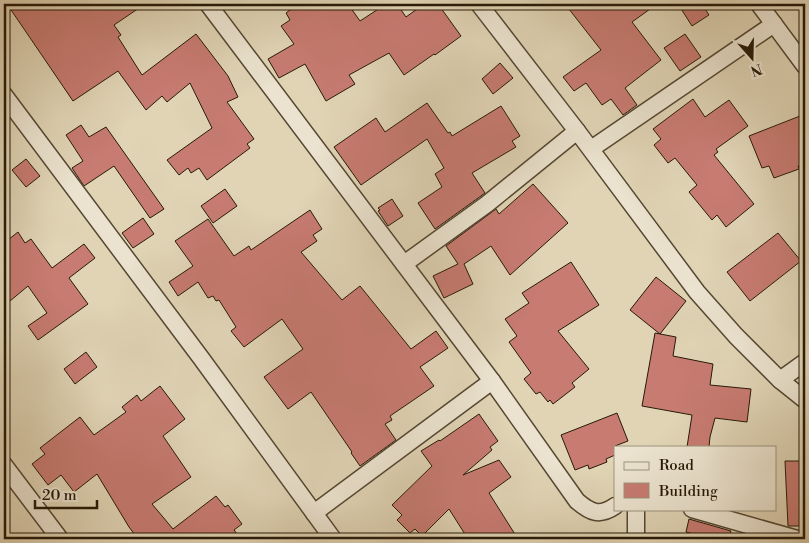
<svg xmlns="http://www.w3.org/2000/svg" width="809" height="543" font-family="'Libre Bodoni',serif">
<rect width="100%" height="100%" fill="#e0d4b5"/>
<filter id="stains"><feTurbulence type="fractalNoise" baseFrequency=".004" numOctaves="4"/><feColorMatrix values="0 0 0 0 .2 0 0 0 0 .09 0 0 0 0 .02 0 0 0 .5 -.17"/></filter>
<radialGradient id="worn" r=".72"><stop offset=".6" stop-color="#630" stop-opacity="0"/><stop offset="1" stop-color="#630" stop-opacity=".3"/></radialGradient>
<g fill="#c77b71" stroke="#271a08">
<path d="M7,4H145L114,25L121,35L118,37L142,75L196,34L228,76L238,97L227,102L254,139L247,144L250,148L207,180L199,168L191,173L188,168L179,175L167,160L212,128L190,83L167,102L162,96L146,110L118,71L73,101Z"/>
<path d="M298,4H348L360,21L386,4H397L406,17L424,4H438L461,36L435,55L434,54L404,75L389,53L349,75L355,84L326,101L305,64L279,78L268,59L294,44L281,26L290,20L286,13Z"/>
<path d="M565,4H657L632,22L661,60L625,88L637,105L623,115L611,99L602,105L586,83L574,91L563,77L601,50Z"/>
<path d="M678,4H702L709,15L692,26Z"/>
<path d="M685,34L701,57L680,71L664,48Z"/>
<path d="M500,63L513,78L493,94L482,79Z"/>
<path d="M693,99L705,117L729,100L748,126L716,149L718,152L714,155L754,204L726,227L717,215L712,220L689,192L697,185L675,158L668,163L654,145L661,139L653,129Z"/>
<path d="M427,103L448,133L450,132L452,136L501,106L520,136L512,141L516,147L472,173L485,193L435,229L418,203L442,187L435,174L444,168L427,139L361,185L334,147L376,118L385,132Z"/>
<path d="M800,116L805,129V163L798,166L799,169L774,178L769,166L762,168L749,136Z"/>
<path d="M81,125L89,137L106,127L164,209L150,218L114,166L84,186L72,168L83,161L66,135Z"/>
<path d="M26,159L40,176L26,187L12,170Z"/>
<path d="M533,184L568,223L510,275L491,246L464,264L473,284L444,298L433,276L458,264L446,246L496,209L499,214Z"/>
<path d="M225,189L237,206L213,223L201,206Z"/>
<path d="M392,199L403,216L388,226L378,211L380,210L378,208Z"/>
<path d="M310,210L322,229L313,235L317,241L301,252L342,300L360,286L411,349L436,331L448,348L420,367L434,386L390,416L392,420L385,424L396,440L360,466L351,453L352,452L311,392L288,409L264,377L303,349L282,319L244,347L231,331L236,327L219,300L216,301L213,296L208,298L198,282L178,296L169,282L193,266L175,241L208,219L234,256L249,246L251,250Z"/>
<path d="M143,218L154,234L133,248L122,233Z"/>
<path d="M18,232L25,243L31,239L52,268L84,244L95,258L69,278L88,304L38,340L28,326L47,313L28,286L4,306V243Z"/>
<path d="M778,233L801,261L750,301L727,272Z"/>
<path d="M571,262L599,305L558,331L589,369L572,383L575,387L553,404L550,400L548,402L540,392L536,394L524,379L531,373L509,342L517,336L505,319L529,303L522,293Z"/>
<path d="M656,277L686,301L660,334L630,310Z"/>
<path d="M655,333L676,337L673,356L713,364L710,385L751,389L747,422L715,418L710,437L709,447H687L692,415L642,406Z"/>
<path d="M86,352L97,367L75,384L64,369Z"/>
<path d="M160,386L185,419L163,436L191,477L152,504L173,529L216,496L225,507L228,505L242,524L234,530L241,539H138L129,527L97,474L74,492L61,475L48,485L32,464L45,454L40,448L80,417L94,435L126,412L122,407L137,395L141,401Z"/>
<path d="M617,413L628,441L615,446V455L606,459L607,462L589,469L588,465L575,470L561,435Z"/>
<path d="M479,414L498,441L490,447L492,450L463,475L499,460L511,477L489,493L518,539H468L449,509L422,536L415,529L410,533L397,520L402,515L392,505L432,466L421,451L439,440L440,441Z"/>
<path d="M785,461H805V526H788Z"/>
<path d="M689,519L731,531L728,539H713L686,532Z"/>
</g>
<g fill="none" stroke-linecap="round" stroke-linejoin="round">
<g stroke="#554833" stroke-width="19">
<g id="minor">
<path d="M208,4L492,381L577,501C590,512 599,517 615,506"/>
<path d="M479,4L577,131L697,292L736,336L780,380L805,400"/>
<path d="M759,4L805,66"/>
<path d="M4,95L201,358L333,539"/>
<path d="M591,149L774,24"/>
<path d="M404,264L487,204L577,131"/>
<path d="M780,380L805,362"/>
<path d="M4,465L60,539"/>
<path d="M692,509L797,539"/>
<path d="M314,513L492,381"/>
<path d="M636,539V509"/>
</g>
</g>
<use href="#minor" stroke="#ebe3cf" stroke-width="16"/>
</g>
<rect width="809" height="543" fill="none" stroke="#e0d4b5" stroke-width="20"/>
<rect x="5" y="5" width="799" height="533" fill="none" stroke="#271a08" stroke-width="2.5"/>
<rect x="10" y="10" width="789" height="523" fill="none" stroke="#271a08"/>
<rect x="614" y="446" width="162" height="65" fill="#ebe3cf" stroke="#9d937f"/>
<rect x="624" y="462" width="25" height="8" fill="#ebe3cf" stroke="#9d937f"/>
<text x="659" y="470" font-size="15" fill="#271a08">Road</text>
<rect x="624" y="483" width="25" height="15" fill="#c77b71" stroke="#9d937f"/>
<text x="659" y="496" font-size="15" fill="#271a08">Building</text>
<g transform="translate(752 58) rotate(160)" stroke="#ebe3cf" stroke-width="4" paint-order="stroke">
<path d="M0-4L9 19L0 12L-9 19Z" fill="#271a08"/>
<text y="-8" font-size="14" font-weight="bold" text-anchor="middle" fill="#271a08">N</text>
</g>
<path d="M35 500v8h62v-8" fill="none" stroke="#271a08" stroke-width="2.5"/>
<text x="42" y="500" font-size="15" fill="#271a08" stroke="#ebe3cf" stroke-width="4" paint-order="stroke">20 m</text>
<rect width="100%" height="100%" filter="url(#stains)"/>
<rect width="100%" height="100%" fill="url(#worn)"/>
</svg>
